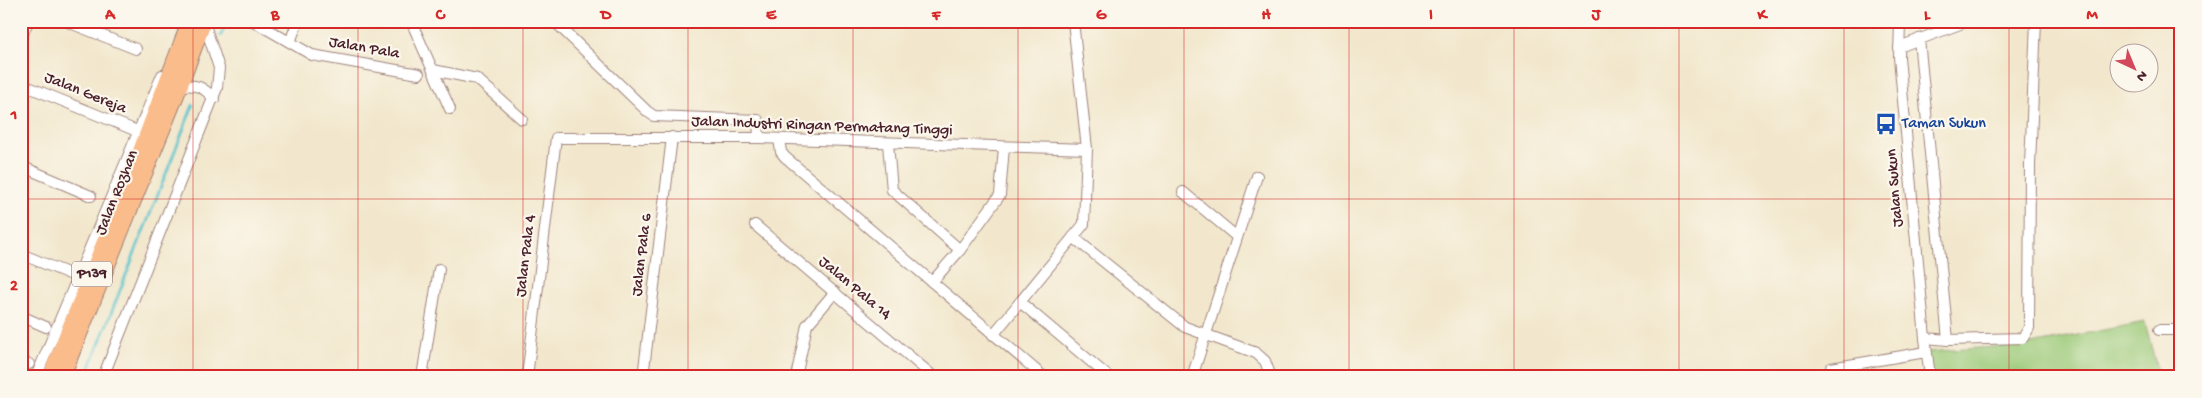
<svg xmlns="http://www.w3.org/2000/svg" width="2202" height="398" font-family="'Gochi Hand',sans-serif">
<rect width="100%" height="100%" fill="#fbf7ec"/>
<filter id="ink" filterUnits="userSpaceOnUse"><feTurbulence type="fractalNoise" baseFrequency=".02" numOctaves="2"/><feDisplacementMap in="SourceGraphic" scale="10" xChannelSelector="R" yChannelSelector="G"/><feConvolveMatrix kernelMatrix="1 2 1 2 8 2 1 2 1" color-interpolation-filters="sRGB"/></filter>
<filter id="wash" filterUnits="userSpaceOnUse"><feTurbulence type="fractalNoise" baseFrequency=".0096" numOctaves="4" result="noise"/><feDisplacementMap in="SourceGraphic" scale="20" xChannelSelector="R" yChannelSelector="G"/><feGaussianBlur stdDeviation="1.12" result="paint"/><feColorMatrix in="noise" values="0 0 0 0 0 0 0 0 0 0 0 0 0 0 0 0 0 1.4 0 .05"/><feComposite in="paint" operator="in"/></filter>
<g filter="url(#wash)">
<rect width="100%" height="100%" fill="#f2e7cc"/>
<path fill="#9ac977" stroke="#727451" d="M2145,322L2159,377H1930L1926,352L2031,344Z"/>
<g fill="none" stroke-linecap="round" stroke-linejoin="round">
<g stroke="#57c4cf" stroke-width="2.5">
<path d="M221,36L226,22"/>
<path d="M86,377L193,105"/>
</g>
</g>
</g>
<g filter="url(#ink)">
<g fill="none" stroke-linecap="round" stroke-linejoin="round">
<g stroke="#9e837c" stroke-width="12">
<g id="minor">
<path d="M65,21L136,49"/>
<path d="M253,21L312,55L419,74"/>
<path d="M411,21L450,109"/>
<path d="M554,21L648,112L654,116L758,120L759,138"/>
<path d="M1900,21L1899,57L1925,338L1930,377"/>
<path d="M21,39L28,21"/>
<path d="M1919,39L1948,340"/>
<path d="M290,42L298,21"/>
<path d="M1899,47L1968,21"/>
<path d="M433,70L477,79L522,119"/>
<path d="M21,84L137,131"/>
<path d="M180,86C196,84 203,86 214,99"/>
<path d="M779,139L781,152L785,157L1044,377"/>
<path d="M888,144L892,190L960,250"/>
<path d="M21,166L91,196"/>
<path d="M1183,192L1237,237"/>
<path d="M755,225L934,377"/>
<path d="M1073,237L1185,327L1256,353L1265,361L1271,377"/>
<path d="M21,254L77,277"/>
<path d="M932,282L960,250L1000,195L1004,147"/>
<path d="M1020,302L1109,377"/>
<path d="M21,316L46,327"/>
<path d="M2159,330H2181"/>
<path d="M993,335L1084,224L1087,149L1073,21"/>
<path d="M1925,338L1948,340L2023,338L2029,328L2030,165L2036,21"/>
<path d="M21,361L29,364"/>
<path d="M36,377L162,75"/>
<path d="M103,377L217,88L219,68L204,22"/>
<path d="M422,377L439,269"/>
<path d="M527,377L556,138H759L1087,149"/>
<path d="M643,377L672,137"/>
<path d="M796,377L807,325L835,292"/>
<path d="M1192,377L1257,176"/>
<path d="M1833,377L1831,368L1926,352"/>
</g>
</g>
<g stroke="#9e837c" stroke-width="17">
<g id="primary">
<path d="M50,377L133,171L186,31L188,21"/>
<path d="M62,377L180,86L204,21"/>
</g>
</g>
<use href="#minor" stroke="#fff" stroke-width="10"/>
<use href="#primary" stroke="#fabc8b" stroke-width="15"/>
</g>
</g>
<path fill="none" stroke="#d62828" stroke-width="1" stroke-opacity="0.55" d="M193,21V377M358,21V377M523,21V377M688,21V377M853,21V377M1018,21V377M1184,21V377M1349,21V377M1514,21V377M1679,21V377M1844,21V377M2009,21V377M21,199H2181"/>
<defs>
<g id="bus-bare" transform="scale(1.725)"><path d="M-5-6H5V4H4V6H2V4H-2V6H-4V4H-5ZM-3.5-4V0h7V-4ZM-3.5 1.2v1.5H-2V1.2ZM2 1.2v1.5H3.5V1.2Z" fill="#1a4fb4" stroke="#fbf7ec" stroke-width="2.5" paint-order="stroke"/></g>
</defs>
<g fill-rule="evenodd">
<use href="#bus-bare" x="1886" y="124"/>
</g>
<g text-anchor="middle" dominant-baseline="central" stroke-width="4.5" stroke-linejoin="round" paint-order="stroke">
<rect fill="#fbf7ec" stroke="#7f6065" stroke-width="1" x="72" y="261.5" width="40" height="25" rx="4"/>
<g font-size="15" font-weight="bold" fill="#4a1f2b">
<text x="92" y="274">P139</text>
</g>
<g font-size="16" fill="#4a1f2b" stroke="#fbf7ec">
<text transform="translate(364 49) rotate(10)">Jalan Pala</text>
<text transform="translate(85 94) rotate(22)">Jalan Gereja</text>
<text transform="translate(822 127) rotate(2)">Jalan Industri Ringan Permatang Tinggi</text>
<text transform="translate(1896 188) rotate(-95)">Jalan Sukun</text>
<text transform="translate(118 193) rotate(-68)">Jalan Rozhan</text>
<text transform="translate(643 255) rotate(-83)">Jalan Pala 6</text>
<text transform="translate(527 256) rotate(-83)">Jalan Pala 4</text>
<text transform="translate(854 289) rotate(40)">Jalan Pala 14</text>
</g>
<g font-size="16" fill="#164399" stroke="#fbf7ec" text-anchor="start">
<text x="1902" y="124">Taman Sukun</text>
</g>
</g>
<rect width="2202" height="398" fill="none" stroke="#fbf7ec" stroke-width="55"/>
<g transform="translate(2134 68) rotate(136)"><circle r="24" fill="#fbf7ec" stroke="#b4a19f"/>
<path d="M0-4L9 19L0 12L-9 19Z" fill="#d1495b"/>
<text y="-8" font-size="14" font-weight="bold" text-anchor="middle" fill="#4a1f2b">N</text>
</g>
<rect x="28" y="28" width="2146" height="342" fill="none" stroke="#d62828" stroke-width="2"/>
<g font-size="16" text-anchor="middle" font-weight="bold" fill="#d62828">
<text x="110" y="19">A</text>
<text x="275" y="19">B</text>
<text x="440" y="19">C</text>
<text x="606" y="19">D</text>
<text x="771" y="19">E</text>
<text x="936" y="19">F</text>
<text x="1101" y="19">G</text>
<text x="1266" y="19">H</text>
<text x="1431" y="19">I</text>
<text x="1596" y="19">J</text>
<text x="1762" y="19">K</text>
<text x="1927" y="19">L</text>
<text x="2092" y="19">M</text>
<text x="14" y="119">1</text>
<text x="14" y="290">2</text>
</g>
</svg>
